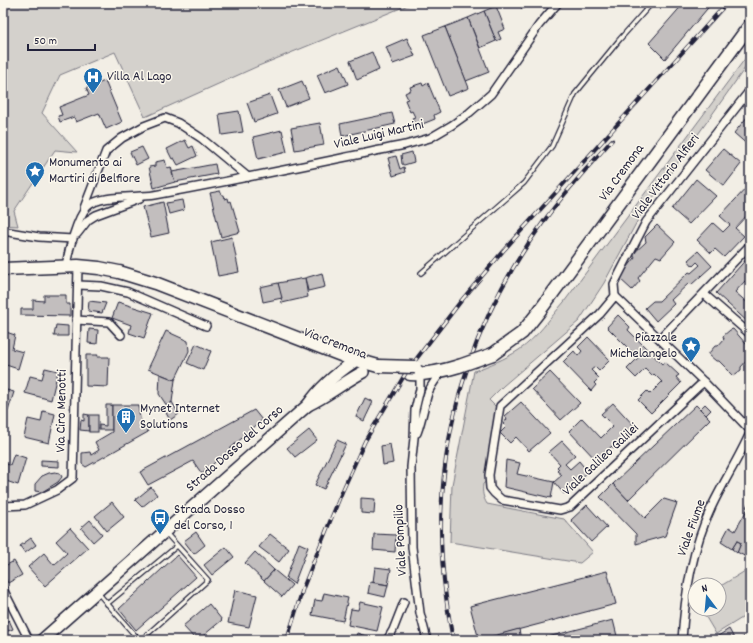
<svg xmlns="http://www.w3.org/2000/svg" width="753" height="643" font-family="Dekko,sans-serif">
<rect width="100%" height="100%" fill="#f2eee5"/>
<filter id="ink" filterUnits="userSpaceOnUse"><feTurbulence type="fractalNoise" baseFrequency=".025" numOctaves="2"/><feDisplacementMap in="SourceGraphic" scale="8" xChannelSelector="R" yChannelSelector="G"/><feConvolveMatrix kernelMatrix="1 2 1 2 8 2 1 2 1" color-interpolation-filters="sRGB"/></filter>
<g filter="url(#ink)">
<g fill="#d4d1cc" stroke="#7b7a84">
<path d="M3,3H413L256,67L145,117L115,52L60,75L42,113L77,152L55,150L14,211L18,226L3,225L6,221L3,218Z"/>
<path d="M750,52V61L640,216L604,283L579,321L503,386L489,400L496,407L487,481L483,484C482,493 483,497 487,504L564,519L593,552L580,563L450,542L452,485L474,371C490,365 505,359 519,350C537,338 550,318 564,302Z"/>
<path d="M750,568V613L716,634L701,609H719V587Z"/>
</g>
<g fill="#c2bebe" stroke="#22223b">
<path d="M519,3H536L522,9Z"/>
<path d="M684,3H712L665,59L649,43Z"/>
<path d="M496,6L505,29L498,32L501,39L496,41L484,11Z"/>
<path d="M484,11L496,41L480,48L468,18Z"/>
<path d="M468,18L489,72L466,81L445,27Z"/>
<path d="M445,27L469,88L448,96L424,35Z"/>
<path d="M407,38L415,56L393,64L386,47Z"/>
<path d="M372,52L379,70L357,80L350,61Z"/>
<path d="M340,65L348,84L325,93L317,75Z"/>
<path d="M105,81L122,122L106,129L99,113L76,122L74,117L60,122L58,116L62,115L59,107L89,95L86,88Z"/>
<path d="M302,81L309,98L286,107L279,90Z"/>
<path d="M422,83L423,86L428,83L440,112L434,115L435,119L415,127L412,118L415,117L412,111L410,112L405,100L408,99L405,93L411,90L410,87Z"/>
<path d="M270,95L277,114L254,122L247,103Z"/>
<path d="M239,111L243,132L222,135L219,114Z"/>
<path d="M392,113L395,124L342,136L340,124Z"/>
<path d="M748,116L750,118V147L734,133Z"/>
<path d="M320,123L324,145L295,150L291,128Z"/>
<path d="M282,130L287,152L258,159L253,137Z"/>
<path d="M185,140L189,148L193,146L197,156L178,165L174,158L172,159L167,149Z"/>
<path d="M142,147L148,159L136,165L130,152Z"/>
<path d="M723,149L741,164L724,186L705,170Z"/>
<path d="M412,152L414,162L404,165L402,164L401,155Z"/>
<path d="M396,156L400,169L404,167L405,172L393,176L388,158Z"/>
<path d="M165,160L167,168L171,167L175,182L154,188L149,167L155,166V162Z"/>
<path d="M215,164L217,174L175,182L172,172Z"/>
<path d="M696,179L716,196L689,224L672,209Z"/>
<path d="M750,184V212L735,228L744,236L724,257L715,249L711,253L697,240L713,223L723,232L730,225L720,216Z"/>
<path d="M220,191L222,195H224L225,199L228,198L229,202L231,201L240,232L221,237L210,193Z"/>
<path d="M182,200L184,210L169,214L166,203Z"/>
<path d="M163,202L169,233L151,237L143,207Z"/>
<path d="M657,225L675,242L661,258L656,256L638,278L640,281L632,290L619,278L635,258L633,254L646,242L645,237Z"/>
<path d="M232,237L239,272L218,276L211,242Z"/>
<path d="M698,251L712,266L691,285L689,283L671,300L674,304L656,321L645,308L653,301H659L689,272L691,273L700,265L697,262L693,266L688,260Z"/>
<path d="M750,255V281L748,283L745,281L735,292L750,305V324L716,293Z"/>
<path d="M322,273L325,287L308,291L305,278Z"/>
<path d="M305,278L308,297L282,303L278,283Z"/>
<path d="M278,283L282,298L263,302L260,287Z"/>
<path d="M44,295H66V304H70V316L21,315V309H33V300L44,301Z"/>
<path d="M89,301L106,303L102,313L88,311Z"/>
<path d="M118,302L153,313L144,338L129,333L131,325L112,318Z"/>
<path d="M618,315L630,327L628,330L662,364L665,362L679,375L676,377L681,383L651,413L638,400L647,391L650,394L662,382L654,374L652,376L645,369L636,378L627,369L638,358L607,327Z"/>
<path d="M56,325L68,326V336H54Z"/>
<path d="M89,329L98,330L97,344L88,343Z"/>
<path d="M733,329L746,344L750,345V359H748L741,367V370L733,376L726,369V368L719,361H716L709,355V353L715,346H718L724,339L723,336L730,330Z"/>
<path d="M3,331L15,335L12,349L23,352L18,369L3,364Z"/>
<path d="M166,331L188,341L189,351L175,380L148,369Z"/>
<path d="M588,337L610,360L599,371L595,367L591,370L599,378L594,383L596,385L591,391L563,362L574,351L578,356L582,351L578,347Z"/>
<path d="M196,344L211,351L203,370L187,363Z"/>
<path d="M86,355H98L97,357H109L108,387L86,386Z"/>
<path d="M45,368L58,371L51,400L25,393L30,376L42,379Z"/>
<path d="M550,372L580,403L561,420L532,389Z"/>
<path d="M160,374L175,380L172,402L167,406L159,394Z"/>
<path d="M3,389L14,392L8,411L3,410Z"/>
<path d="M365,398L373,402L364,421L356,417Z"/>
<path d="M172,402L179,414L170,420L166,413L170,410L167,406Z"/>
<path d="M521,402L550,433L529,451L516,437L510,443L500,433L506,427L503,424L507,419L505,416Z"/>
<path d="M613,403L636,428L614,449L612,446L596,460L569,431L582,418L601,438L613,426L601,414Z"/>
<path d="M705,404L711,410L706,415L700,409Z"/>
<path d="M106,405H112V430H99V425L106,426Z"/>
<path d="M112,405H138L140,418L148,432L86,467L82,464V453L90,452L91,455L99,450L95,442L112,432Z"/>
<path d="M696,405L710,419L628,500L613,484Z"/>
<path d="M254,410L262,420L202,474L193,461L148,485L140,472Z"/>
<path d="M43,411L55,414L49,443L24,437L28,419L41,422Z"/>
<path d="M84,414L89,415V431L80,430L81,420L84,421Z"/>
<rect x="89" y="415" width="9" height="17"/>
<path d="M309,430L317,440L295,457L287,448Z"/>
<path d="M337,440L346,444L324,489L315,485Z"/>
<path d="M562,441L575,455L565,464L570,469L579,461L588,472L564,494L554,482L562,475L557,471L559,469L557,467L560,464L549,452Z"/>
<path d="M390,444L393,463L383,465L381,446Z"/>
<path d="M14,454L26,458L18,485L3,480V463L10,465Z"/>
<path d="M41,460L59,461V467L41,466Z"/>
<path d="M506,460L520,463L517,474L554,482L551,498L504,487Z"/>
<path d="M55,472L60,473L62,477L58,482L42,492L35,491V484L42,476L49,473Z"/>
<path d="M613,484L645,518L664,499L677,503L665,536L636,544V534L600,497Z"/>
<path d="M151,487L157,495L142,507L135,500Z"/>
<path d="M361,498L375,499L374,514L361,513Z"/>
<path d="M750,500V555L748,558L737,552L741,543L737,541L732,549L721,542L729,527L735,531L748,508L746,507Z"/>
<path d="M112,502L124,517L107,531L95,516Z"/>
<path d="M587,505L607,527L591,542L571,520Z"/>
<path d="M90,520L102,534L93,542L81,528Z"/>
<path d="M70,528L88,548L45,586L28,567L44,553L54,565L67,553L56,541Z"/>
<path d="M196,532L205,545L194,554L184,541Z"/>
<path d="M270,534L289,549L279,562L259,547Z"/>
<path d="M374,534L396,535L395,552L373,550Z"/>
<path d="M31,538L36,545L25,553L20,546Z"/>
<path d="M737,541L741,543L737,553L732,549Z"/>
<path d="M299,543L308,547L294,584L286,578Z"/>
<path d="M226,547L234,557L212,575L204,565Z"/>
<path d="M255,552L274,570L264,581L245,563Z"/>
<path d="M177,555L196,577L136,630L119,609Z"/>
<path d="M14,561L22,575L8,583L3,574V567Z"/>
<path d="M375,567L391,569L388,585L373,582Z"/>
<path d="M274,570L292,585L282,597L264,581Z"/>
<path d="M607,571L616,604L479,640L470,606Z"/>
<path d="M370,582L388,585L385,597L368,593Z"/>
<path d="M235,590L257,595L249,627L228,623Z"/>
<path d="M324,593L348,598L343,621L312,615L315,600L322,601Z"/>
<path d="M360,602L383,607L377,631L348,625L351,609L358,610Z"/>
<path d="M209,604L222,620L198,640H196L183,626Z"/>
<path d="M9,620L13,629L8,631L4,623Z"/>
<path d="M613,620L618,640H540V639Z"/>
<path d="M519,629L521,640H479Z"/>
<path d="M729,629L735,640H712Z"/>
<path d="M357,633L372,638L371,640H355Z"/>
<path d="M750,633V640H739Z"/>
</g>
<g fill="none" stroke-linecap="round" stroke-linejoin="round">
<g stroke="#22223b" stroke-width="6">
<g id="lane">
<path d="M421,273L524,183L552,146L575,94L620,39L652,3"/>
<path d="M98,593L139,640"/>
<path d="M107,604L177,546"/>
<path d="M141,640L208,580L165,532"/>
</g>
</g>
<g stroke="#22223b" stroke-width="10">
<g id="street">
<path d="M84,208L106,151L122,138L144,126L165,118L178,123L201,138L248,177"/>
<path d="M3,231L39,237L73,239"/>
<path d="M77,234L88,220L96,215L139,199"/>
<path d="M66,267C68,252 77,217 87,207C99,194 137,198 154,195C238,180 321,162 405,145L430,138L452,125L469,113L491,94L539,25L558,3"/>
<path d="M78,285L101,286L128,292L206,326"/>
<path d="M704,294L750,334"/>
<path d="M615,296L704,382L750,430"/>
<path d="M76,320L109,322L121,335"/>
<path d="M660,339L750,245"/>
<path d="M420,370V389L415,410L414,438L411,467L412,547L420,613L427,640"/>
<path d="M704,382L699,386L570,507L560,510L502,500L494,493L490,488L489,475L500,406L600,314L615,296L614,284L646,222L750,90"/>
<path d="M417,433C422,420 424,406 428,393C431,385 437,378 442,371"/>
<path d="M3,506L25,505L57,490L73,478L78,266"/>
<path d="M3,589L29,640"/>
<path d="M387,640L393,630L404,602"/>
<path d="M682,640C685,594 692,548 712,506C724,481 739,458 750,433"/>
</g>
</g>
<g stroke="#22223b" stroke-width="14">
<g id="secondary">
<path d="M308,405C320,387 337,373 355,361"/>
<path d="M42,640L308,405C327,396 344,382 363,372"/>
</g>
</g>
<g stroke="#22223b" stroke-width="15">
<g id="primary">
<path d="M3,269L78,266L99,268L119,272L155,283L346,357L378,366"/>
<path d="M493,354L522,333L538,313L750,25"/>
<path d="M410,374C427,375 443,371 459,366"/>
</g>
</g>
<use href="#lane" stroke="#fbf7ec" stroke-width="3.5"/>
<use href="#street" stroke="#fbf7ec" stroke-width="7"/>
<use href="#secondary" stroke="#fbf7ec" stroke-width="11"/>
<use href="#primary" stroke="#fbf7ec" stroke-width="12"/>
<g stroke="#22223b" stroke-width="4">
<g id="rail">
<path d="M287,640L303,588L342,492L365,441L407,371L461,301L503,251L727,3"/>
<path d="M453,640C446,603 441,566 441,529C441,418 478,311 544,221C564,193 588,167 612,140"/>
</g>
</g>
<use href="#rail" stroke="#fbf7ec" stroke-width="2.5" stroke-dasharray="8" stroke-linecap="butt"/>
<g stroke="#22223b" stroke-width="15" stroke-linecap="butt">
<g id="primary-bridge">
<path d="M378,366L415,367"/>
<path d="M459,366L493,354"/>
</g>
</g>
<use href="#primary-bridge" stroke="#fbf7ec" stroke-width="12"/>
</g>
</g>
<defs>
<g id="hospital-pin" transform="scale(1)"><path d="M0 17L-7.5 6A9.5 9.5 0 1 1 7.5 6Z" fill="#1f6fb2" stroke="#fbf7ec"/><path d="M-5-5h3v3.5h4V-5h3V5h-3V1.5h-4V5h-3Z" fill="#fff"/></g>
<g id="sight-pin" transform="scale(1)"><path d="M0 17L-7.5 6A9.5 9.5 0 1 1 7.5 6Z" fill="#1f6fb2" stroke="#fbf7ec"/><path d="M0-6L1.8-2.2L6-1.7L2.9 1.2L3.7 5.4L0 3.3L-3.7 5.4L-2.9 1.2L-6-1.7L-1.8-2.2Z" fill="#fff"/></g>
<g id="building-pin" transform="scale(1)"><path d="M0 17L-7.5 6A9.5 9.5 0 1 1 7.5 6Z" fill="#1f6fb2" stroke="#fbf7ec"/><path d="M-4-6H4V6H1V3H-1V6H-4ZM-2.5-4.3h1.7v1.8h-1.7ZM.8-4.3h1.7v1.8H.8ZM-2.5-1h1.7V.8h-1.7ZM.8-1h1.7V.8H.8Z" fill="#fff"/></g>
<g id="bus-pin" transform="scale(1)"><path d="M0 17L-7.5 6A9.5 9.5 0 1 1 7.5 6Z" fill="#1f6fb2" stroke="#fbf7ec"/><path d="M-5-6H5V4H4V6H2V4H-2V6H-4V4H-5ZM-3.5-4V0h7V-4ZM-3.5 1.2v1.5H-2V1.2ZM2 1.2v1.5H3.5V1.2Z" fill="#fff"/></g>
</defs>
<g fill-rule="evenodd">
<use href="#hospital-pin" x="93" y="77"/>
<use href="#sight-pin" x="35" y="171"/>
<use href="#sight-pin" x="691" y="346"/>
<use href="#building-pin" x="126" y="417"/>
<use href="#bus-pin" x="160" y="518"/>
</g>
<g text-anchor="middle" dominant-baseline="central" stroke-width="3" stroke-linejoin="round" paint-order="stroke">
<g font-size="14" fill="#22223b" stroke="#fbf7ec" text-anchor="start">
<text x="107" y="77">Villa Al Lago</text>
<text x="49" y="163">Monumento ai<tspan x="49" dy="16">Martiri di Belfiore</tspan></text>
<text x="677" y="338" text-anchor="end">Piazzale<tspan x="677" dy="16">Michelangelo</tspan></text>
<text x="140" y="409">Mynet Internet<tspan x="140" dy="16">Solutions</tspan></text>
<text x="174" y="510">Strada Dosso<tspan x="174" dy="16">del Corso, 1</tspan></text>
</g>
<g font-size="14" fill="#22223b" stroke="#fbf7ec">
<text transform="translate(379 135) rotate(-13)">Viale Luigi Martini</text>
<text transform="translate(622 173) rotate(-54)">Via Cremona</text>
<text transform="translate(666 177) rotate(-53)">Viale Vittorio Alfieri</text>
<text transform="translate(335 344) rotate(21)">Via Cremona</text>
<text transform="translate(62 411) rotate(-89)">Via Ciro Menotti</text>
<text transform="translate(235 449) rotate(-41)">Strada Dosso del Corso</text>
<text transform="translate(601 460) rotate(-43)">Viale Galileo Galilei</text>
<text transform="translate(692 528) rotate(-70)">Viale Fiume</text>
<text transform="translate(401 540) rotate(-93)">Viale Pompilio</text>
</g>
</g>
<rect width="753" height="643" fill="none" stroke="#fbf7ec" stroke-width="16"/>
<rect x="8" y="8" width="737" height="627" fill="none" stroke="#22223b" stroke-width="1.5" filter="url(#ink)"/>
<g transform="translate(707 597) rotate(344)"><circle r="19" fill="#fbf7ec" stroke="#a4a2a5"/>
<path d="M0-3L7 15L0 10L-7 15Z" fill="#1f6fb2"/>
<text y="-6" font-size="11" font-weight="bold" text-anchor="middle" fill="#22223b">N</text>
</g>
<path d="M28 44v6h67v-6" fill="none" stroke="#22223b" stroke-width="2"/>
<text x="34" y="44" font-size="12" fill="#22223b" stroke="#fbf7ec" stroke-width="3" paint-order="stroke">50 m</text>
</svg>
